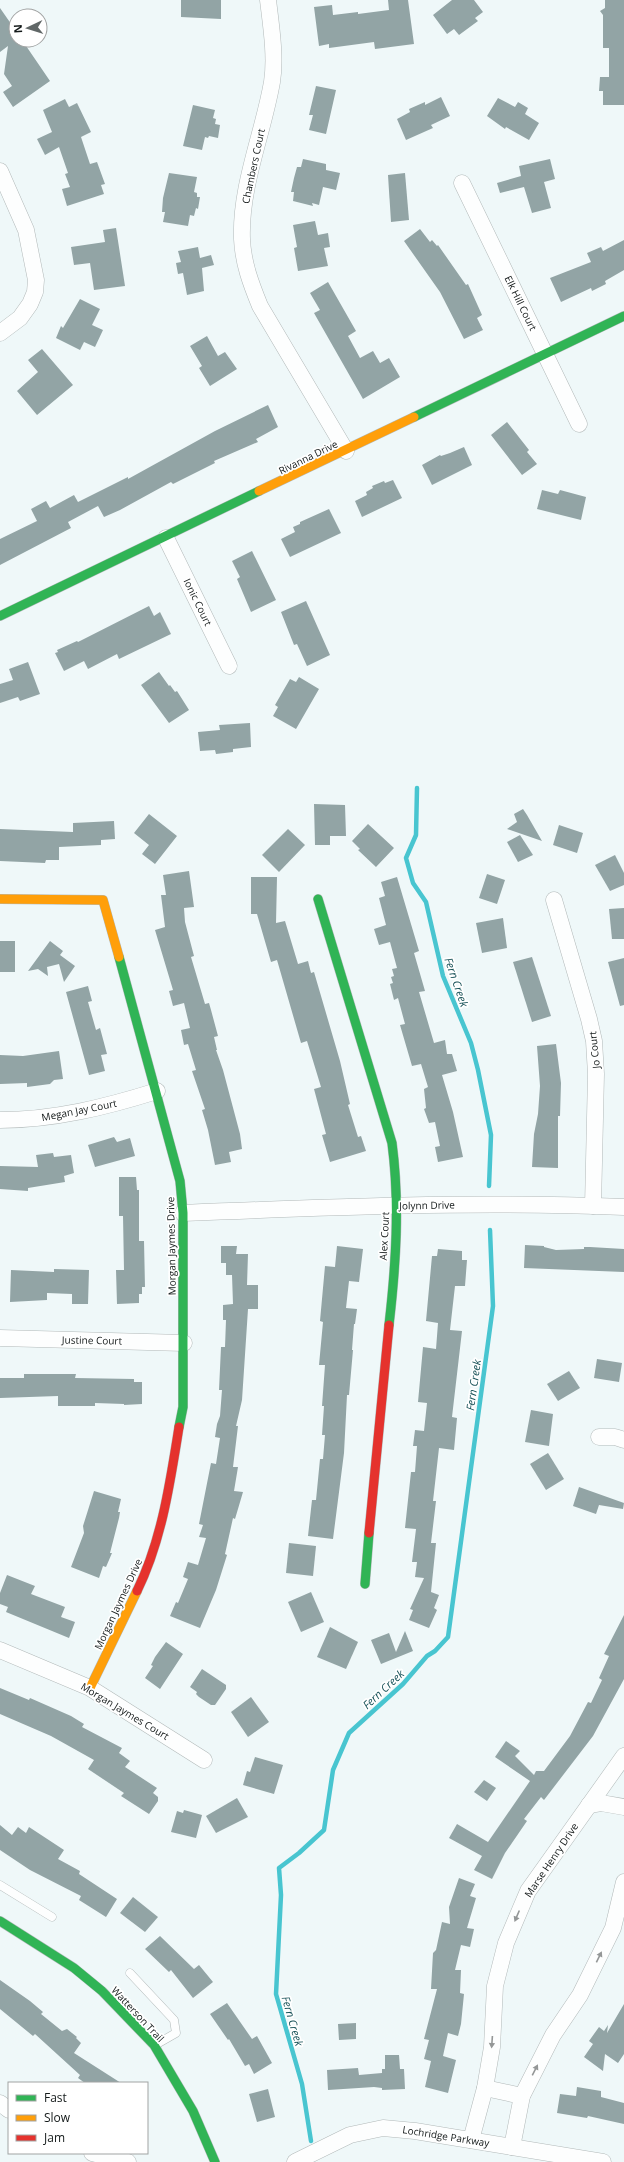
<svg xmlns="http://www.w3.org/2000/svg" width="624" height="2162" font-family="'Open Sans',sans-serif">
<rect width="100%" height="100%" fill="#eff8f9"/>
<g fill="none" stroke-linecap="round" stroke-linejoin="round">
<g stroke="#48c5d0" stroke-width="4.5">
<path d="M417,788L416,835L406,858L413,883L426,902L443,976L471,1043L478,1070L491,1135L489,1186"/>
<path d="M311,2141L302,2084L276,1994L281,1895L279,1868L299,1853L324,1830L333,1770L349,1733L403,1684L427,1656L435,1651L448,1637L493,1306L490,1230"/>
</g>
</g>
<g fill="#92a4a5">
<path d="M181,0H221V19L181,17Z"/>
<path d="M388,0H408L414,44L375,49L374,42L329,48V44L319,46L314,7L332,5L333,15L358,12V14L389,10Z"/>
<path d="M452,0H474L483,12L475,18L478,21L459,35L454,29L447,34L433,15Z"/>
<path d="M605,0H624V105H603V91H599L600,77H609V48H603V15L600,11L605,8Z"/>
<path d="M0,8L16,31V40H22L50,81L13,107L3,92L12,86L4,74L8,46L0,52Z"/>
<path d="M316,86L336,90L326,134L309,130L313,115H309Z"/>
<path d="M441,97L450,116L431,125L433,128L406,140L397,119L410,112L409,109L425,102V105Z"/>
<path d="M498,98L515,107L518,102L528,108L525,114L539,123L529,140L506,127L505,129L487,116Z"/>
<path d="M65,99L69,107L77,103L91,132L81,137L90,164L97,162L105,184L101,185L104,194L67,206L62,189L70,187L65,174L68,173L59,147L45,155L37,139L52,132L43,110Z"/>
<path d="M193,105L215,110L213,118L216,119L215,124L220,125L218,138L209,136L208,138L205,137L202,150L183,146Z"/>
<path d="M303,159L326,164V170L340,173L336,190L323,187L319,205L312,203L313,206L293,201L294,192H291L294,178L297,167H301Z"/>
<path d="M550,159L555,179L544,182L551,208L532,213L524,187L500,193L497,183L521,176L519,166Z"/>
<path d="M169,173L197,177L194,192L197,193V197H200L198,209L196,208L194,216L190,215L188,226L163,222L165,212H162L163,198Z"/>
<path d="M405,173L409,220L391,222L388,175Z"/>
<path d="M315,221L318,235L328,233L330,247L324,248L328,266L298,271L294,248L297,247L293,225Z"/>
<path d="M116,228L125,286L94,290L90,263L74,265L71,247L105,242L103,230Z"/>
<path d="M420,229L430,242L432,240L437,246L438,245L466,285L468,284L482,315L477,318L483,330L464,339L440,292L404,241Z"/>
<path d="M624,240V270L605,281L606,284L592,291L591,288L561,302L550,278L591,262L587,253L601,247L603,251Z"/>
<path d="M198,247L200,258L211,255L214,265L202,268L204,291L187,295L183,273L178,274L176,263L181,262L178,251Z"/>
<path d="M328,282L356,331L348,336L360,358L373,351L380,363L389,358L400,377L363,399L314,313L320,310L310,293Z"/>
<path d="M80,299L100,309L92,325L103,330L95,347L84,342L80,350L56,338L61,326L63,328Z"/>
<path d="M207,336L218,356L225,352L237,369L210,386L199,368L202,366L190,346Z"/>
<path d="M42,349L73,385L37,415L17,391L38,372L28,360Z"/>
<path d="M268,405L278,427L256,439L258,442L214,461L215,463L173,484L171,482L120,510L104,517L98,506L68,522L71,528L0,565V539L37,521L31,509L46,501L50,508L74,495L78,502L128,477V479L215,431Z"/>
<path d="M507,422L529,450L527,452L537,464L522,475L491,435Z"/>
<path d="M464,447L472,465L432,485L422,465L440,455L441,456L450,453Z"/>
<path d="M393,480L402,498L362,517L355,501L367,495L366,492L373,488L372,486L384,481L385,483Z"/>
<path d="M542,490L558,494L560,490L586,497L581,520L537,509Z"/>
<path d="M329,509L341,533L290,557L281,539L295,532L293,527L300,524V522Z"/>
<path d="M252,551L276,600L251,612L237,579L240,577L232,561Z"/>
<path d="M306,601L330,655L307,666L297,644L294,645L281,612Z"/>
<path d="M149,606L154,616L160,612L171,634L119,659L117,654L88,669L84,661L64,671L55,653L58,652L57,650L77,641L78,642Z"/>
<path d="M28,662L40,694L20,701L18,697L0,703V684L13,680L9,669Z"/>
<path d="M159,672L169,686L170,685L175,692L177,691L189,710L169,723L141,685Z"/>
<path d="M299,677L319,689L296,729L273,716L278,707L275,705L290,679L296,682Z"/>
<path d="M250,723L251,747L233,749V752L216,754L215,750L200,751L198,732L220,730L219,725Z"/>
<path d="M314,804L345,805L346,836H330V845H315Z"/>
<path d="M523,809L527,815L542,841L507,829L517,822L514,814Z"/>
<path d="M149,814L177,836L155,864L142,854L149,845L134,833Z"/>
<path d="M114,821L115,839L101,840V845L59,847V860H46L45,863L0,861V829L73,832V823Z"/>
<path d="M368,824L394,848L376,867L358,850L360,849L352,841Z"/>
<path d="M559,825L583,833L577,853L553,845Z"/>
<path d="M288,829L305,845L279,872L262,855Z"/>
<path d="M520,835L533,855L518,862L507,842Z"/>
<path d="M615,855L624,873V885L610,891L595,865Z"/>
<path d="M189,871L194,907L184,908L185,922L194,956L191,957L205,1004L209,1003L211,1010L218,1036L214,1037L217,1050H216L223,1070L240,1134L242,1149L229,1152L231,1162L215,1165L208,1130L202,1110L205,1109L192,1071L196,1070L188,1044L184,1045L181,1030L190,1028L184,1003L173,1006L169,991L173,990L155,930L165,927L161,895H166L163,875Z"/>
<path d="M487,874L505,880L497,904L479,898Z"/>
<path d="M251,877H277L276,923L285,921L298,964L308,961L311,973L314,972L340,1061L350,1104L348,1105L358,1137L361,1136L366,1151L330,1162L322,1135L326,1134L314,1089L321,1087L307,1041L301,1043L277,960L271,962L257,914H251Z"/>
<path d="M397,877L419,951L414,953L425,991L419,992L434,1043L445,1040L447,1054H452L457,1071L442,1075L453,1112L463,1157L438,1162L435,1147L440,1146L435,1122L429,1123L424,1109L426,1108L424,1089L428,1087L421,1064L412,1066L400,1025L405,1024L398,998L394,1000L390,984L393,983L391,977L394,976L392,969L397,968L390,942L379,945L374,929L386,925L379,898L385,896L381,882Z"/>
<path d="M624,908V939H612L609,909Z"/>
<path d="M503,918L507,948L482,953L476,923Z"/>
<rect x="0" y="941" width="15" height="31"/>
<path d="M50,941L63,951L60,955L75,966L64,982L59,964L47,967L48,976L38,969L28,971Z"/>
<path d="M532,957L551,1016L532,1022L513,962Z"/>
<path d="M624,958V1005L620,1006L608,962Z"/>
<path d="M88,986L92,1001L88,1002L96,1030L100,1028L107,1054L101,1055L105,1071L89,1075L66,992Z"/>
<path d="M556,1044L561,1083L560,1116H558V1168L532,1167L534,1134L538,1114L540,1086L537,1046Z"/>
<path d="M59,1051L63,1079L54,1080L50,1084L27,1087V1083L0,1084V1055L23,1056Z"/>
<path d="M114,1137L117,1142L130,1138L135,1156L95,1167L88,1145Z"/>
<path d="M53,1153L54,1157L71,1155L74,1173L64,1176L65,1182L28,1188V1191L0,1189V1166L38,1167L36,1155Z"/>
<path d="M119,1177H136L137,1190H139V1241H144L145,1287H142V1294H139V1303L117,1304L116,1270H124L123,1216H119Z"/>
<path d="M525,1245L544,1246V1247L556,1250L584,1249V1247H590L624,1249V1272L524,1268Z"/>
<path d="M221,1246H237L236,1254H248L247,1285H258V1309H248L242,1400L236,1426H238L233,1467H238L234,1491L243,1492L235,1519L233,1518L225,1554L227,1555L216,1590L200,1628L170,1616L176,1602L178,1603L188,1579L183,1577L188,1562L198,1565L206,1538L199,1537L203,1525L199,1524L211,1463L216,1464L220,1438L215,1437L217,1424L220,1416L222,1390H219L221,1347H225L226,1320H223V1305L233,1304L232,1275H226V1263H221Z"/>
<path d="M337,1246L363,1249L359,1282L349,1281L346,1308L357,1309L355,1324H354L352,1350H353L349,1395H347L344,1453L333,1539L308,1536L312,1500H316L320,1459H323L325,1435H322L324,1406H322L325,1365H319L323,1322L320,1321L325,1266L335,1267Z"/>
<path d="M438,1249L462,1251V1260H467L465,1286H455L450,1330L462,1331L452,1417L457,1418L454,1450L439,1448L433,1501H436L431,1543H436L431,1592L439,1595L434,1608L437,1610L429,1628L409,1620L413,1610L410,1609L424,1578L415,1577L417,1562H412L416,1529L405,1528L411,1472H415L417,1446H413L415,1430L424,1431L427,1403L418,1402L423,1347L436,1349L438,1323L426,1321L432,1256H437Z"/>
<path d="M54,1269L89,1270L88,1304H72V1294L47,1293V1300L10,1302L11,1270L54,1272Z"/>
<path d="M597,1359L622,1363L619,1382L594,1378Z"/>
<path d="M569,1371L580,1388L558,1401L547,1384Z"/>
<path d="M24,1374H76L75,1378L134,1379V1382H142V1404L124,1405V1404L95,1403V1406H58V1396L0,1398V1378H24Z"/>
<path d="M531,1410L553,1414L549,1446L525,1442Z"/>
<path d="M548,1453L564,1479L546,1490L530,1464Z"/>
<path d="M579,1487L624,1503L623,1509L599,1505L596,1514L573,1506Z"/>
<path d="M94,1491L121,1499L118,1512H120L119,1518L110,1553H112L106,1567L103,1566L99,1578L71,1567L84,1533L83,1526Z"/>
<path d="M289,1543L316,1546L313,1576L286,1573Z"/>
<path d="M7,1575L35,1586L31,1594L65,1607L61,1617L75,1622L69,1638L6,1612L8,1607L0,1604V1593Z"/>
<path d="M311,1592L324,1622L301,1632L288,1602Z"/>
<path d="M624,1615V1679L593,1736L544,1800L541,1797L524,1819L527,1821L505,1853L492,1879L474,1870L482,1856L449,1838L457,1824L488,1842L530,1781L495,1757L506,1741L520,1751L515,1756L534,1775L536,1771H544L570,1736L588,1702L591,1703L602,1680L599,1678L609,1656L604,1654Z"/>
<path d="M330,1627L358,1642L346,1669L317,1657Z"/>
<path d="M405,1631L413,1651L381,1664L371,1640L389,1633L396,1652Z"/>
<path d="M166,1642L183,1654L160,1689L145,1678L153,1666L151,1665L155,1657Z"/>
<path d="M202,1669L226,1685V1689L215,1705H211L199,1697L196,1694L197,1692L190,1687Z"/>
<path d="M0,1688L29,1700L30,1698L71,1716L84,1724L82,1727L122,1748L119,1753L130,1761L125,1767L157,1788L153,1793L158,1797V1801L149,1814L121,1796L124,1793L88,1769L94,1760L51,1736L0,1714Z"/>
<path d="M251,1697L269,1722L248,1737L231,1712Z"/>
<path d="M255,1757L283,1765L274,1794L243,1785L247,1771L250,1772Z"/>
<path d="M484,1780L496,1788L487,1801L474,1792Z"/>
<path d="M237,1798L248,1817L216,1833L206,1816Z"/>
<path d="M184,1810L202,1815L196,1838L171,1832L177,1811L183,1813Z"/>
<path d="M0,1825L12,1835L18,1827L26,1833L29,1827L64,1850L58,1859L80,1871L79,1874L117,1899L106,1917L79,1900L81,1896L30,1870L0,1850Z"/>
<path d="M459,1878L475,1884L470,1896L476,1898L467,1928L474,1929L470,1947L461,1945L455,1970H461L460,1993L464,1994L461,2024L458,2036L448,2033L443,2056L456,2060L448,2093L425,2087L431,2061L424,2059L429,2040L424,2039L437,1989H431L433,1953L436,1950L442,1922L450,1924L449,1907Z"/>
<path d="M133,1897L158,1917L145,1932L120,1913Z"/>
<path d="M160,1936L194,1969L199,1965L213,1982L193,1998L171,1970L169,1972L145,1949Z"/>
<path d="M0,1980L30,2001L43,2012L41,2014L62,2031L67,2029L77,2037L76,2038L81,2043L74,2053L121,2083H85L78,2078L80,2075L35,2034L33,2036L0,2009Z"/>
<path d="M227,2003L252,2039L257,2036L272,2063L254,2074L249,2064L245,2066L229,2039L228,2040L210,2014Z"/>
<path d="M624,2004V2054L618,2063L605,2054L603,2071L584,2057L593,2044L589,2041L599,2027L604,2031L608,2025L607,2033Z"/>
<path d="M356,2023V2039L339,2040L338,2024Z"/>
<path d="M385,2055H399L400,2069H404L405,2089L382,2090V2088L374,2087L328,2090L327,2070L358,2068L359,2075L382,2073V2069H385Z"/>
<path d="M577,2087L601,2091V2097L624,2103V2124L588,2116L587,2118L557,2113L560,2094L576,2096Z"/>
<path d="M268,2089L275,2117L257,2122L249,2094Z"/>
</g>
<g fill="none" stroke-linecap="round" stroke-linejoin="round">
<g stroke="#b2b9b9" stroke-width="9">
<g id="lane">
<path d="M0,1885L52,1917"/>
<path d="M130,1973L174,2020L176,2033L155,2045"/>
</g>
</g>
<g stroke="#b2b9b9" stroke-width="17">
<g id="street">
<path d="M268,0C271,25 276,57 272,82C263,134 240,186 242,239C243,263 251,284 260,306L346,451"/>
<path d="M0,171L26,230L36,280L35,292L30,304L20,318L0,333"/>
<path d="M462,183L579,424"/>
<path d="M166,538L229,666"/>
<path d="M554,900L589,1019L594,1041L596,1074L593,1206"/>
<path d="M0,1120C54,1120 106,1107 157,1091"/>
<path d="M183,1213C330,1207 477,1201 624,1207"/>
<path d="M0,1338L184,1343"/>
<path d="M599,1437H615L624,1440"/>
<path d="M0,1650L90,1688L204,1760"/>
<path d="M589,1805L601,1803L624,1807"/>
<path d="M485,2088L522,2096"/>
<path d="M0,2103L9,2110"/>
<path d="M471,2140L485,2088L492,2047L495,1986L506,1943L528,1891L624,1756"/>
<path d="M512,2147L522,2096L553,2035L580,1995L613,1928L624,1882"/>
<path d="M92,2153L128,2162"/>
<path d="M295,2162L350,2135L383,2128L415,2131L603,2162"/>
</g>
</g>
<g stroke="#b2b9b9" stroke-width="10">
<g id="fast">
<path d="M414,417L624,316"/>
<path d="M0,616L259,491"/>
<path d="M318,899L392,1143C400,1204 396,1264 389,1325"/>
<path d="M119,957L180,1181L183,1213V1407L179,1427"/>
<path d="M365,1584L369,1533"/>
<path d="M0,1921L74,1968L102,1991L154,2045L193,2111L215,2162"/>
</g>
</g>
<g stroke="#b2b9b9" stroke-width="10">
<g id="slow">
<path d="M259,491L414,417"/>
<path d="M0,899L103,900L119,957"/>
<path d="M90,1688L137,1591"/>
</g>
</g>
<g stroke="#b2b9b9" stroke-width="10">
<g id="jam">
<path d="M369,1533L389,1325"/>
<path d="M137,1591C162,1540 170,1483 179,1427"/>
</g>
</g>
<use href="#lane" stroke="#fdfefe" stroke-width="8"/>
<use href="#street" stroke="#fdfefe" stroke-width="16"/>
<use href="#fast" stroke="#30b455" stroke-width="9"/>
<use href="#slow" stroke="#ff9f0a" stroke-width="9"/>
<use href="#jam" stroke="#e5322d" stroke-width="9"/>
</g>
<defs><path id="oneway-solid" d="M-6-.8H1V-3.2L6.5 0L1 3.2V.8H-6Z"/></defs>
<g fill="#949797">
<use href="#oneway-solid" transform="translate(517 1916) rotate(113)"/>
<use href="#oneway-solid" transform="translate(599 1957) rotate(-64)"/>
<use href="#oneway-solid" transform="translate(492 2042) rotate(94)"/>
<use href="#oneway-solid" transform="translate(535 2070) rotate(-63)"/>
</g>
<g text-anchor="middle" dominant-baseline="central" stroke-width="3.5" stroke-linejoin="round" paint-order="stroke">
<g font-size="10" fill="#131919" stroke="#fff">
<text transform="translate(253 166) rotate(-78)">Chambers Court</text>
<text transform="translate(521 303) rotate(64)">Elk Hill Court</text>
<text transform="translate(308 457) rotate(-26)">Rivanna Drive</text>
<text transform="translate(198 602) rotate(64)">Ionic Court</text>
<text transform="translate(594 1050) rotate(-96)">Jo Court</text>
<text transform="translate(79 1110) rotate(-11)">Megan Jay Court</text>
<text transform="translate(427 1205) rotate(-1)">Jolynn Drive</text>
<text transform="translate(384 1236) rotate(-87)">Alex Court</text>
<text transform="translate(171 1246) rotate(-91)">Morgan Jaymes Drive</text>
<text transform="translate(92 1340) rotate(1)">Justine Court</text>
<text transform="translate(118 1604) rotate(-65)">Morgan Jaymes Drive</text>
<text transform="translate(125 1711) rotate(31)">Morgan Jaymes Court</text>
<text transform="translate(551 1860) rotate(-56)">Marse Henry Drive</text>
<text transform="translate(138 2014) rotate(47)">Watterson Trail</text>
<text transform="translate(446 2136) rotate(9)">Lochridge Parkway</text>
</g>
<g font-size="11" font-style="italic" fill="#185258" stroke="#fff">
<text transform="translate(457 982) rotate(71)">Fern Creek</text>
<text transform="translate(473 1385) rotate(-82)">Fern Creek</text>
<text transform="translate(383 1689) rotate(-43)">Fern Creek</text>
<text transform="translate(293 2021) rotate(74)">Fern Creek</text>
</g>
</g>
<rect x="8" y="2082" width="140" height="72" fill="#ffffff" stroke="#a1a3a3"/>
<rect x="16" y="2095" width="20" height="6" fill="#30b455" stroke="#a1a3a3"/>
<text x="44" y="2102" font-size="12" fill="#131919">Fast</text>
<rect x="16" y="2115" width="20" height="6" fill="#ff9f0a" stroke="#a1a3a3"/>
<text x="44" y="2122" font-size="12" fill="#131919">Slow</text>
<rect x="16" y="2135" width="20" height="6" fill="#e5322d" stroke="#a1a3a3"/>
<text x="44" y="2142" font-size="12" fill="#131919">Jam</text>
<g transform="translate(28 28) rotate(266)"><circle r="19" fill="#ffffff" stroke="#a1a3a3"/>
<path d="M0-3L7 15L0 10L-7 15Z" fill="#606767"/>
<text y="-6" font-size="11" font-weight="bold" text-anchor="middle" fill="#131919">N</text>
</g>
</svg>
